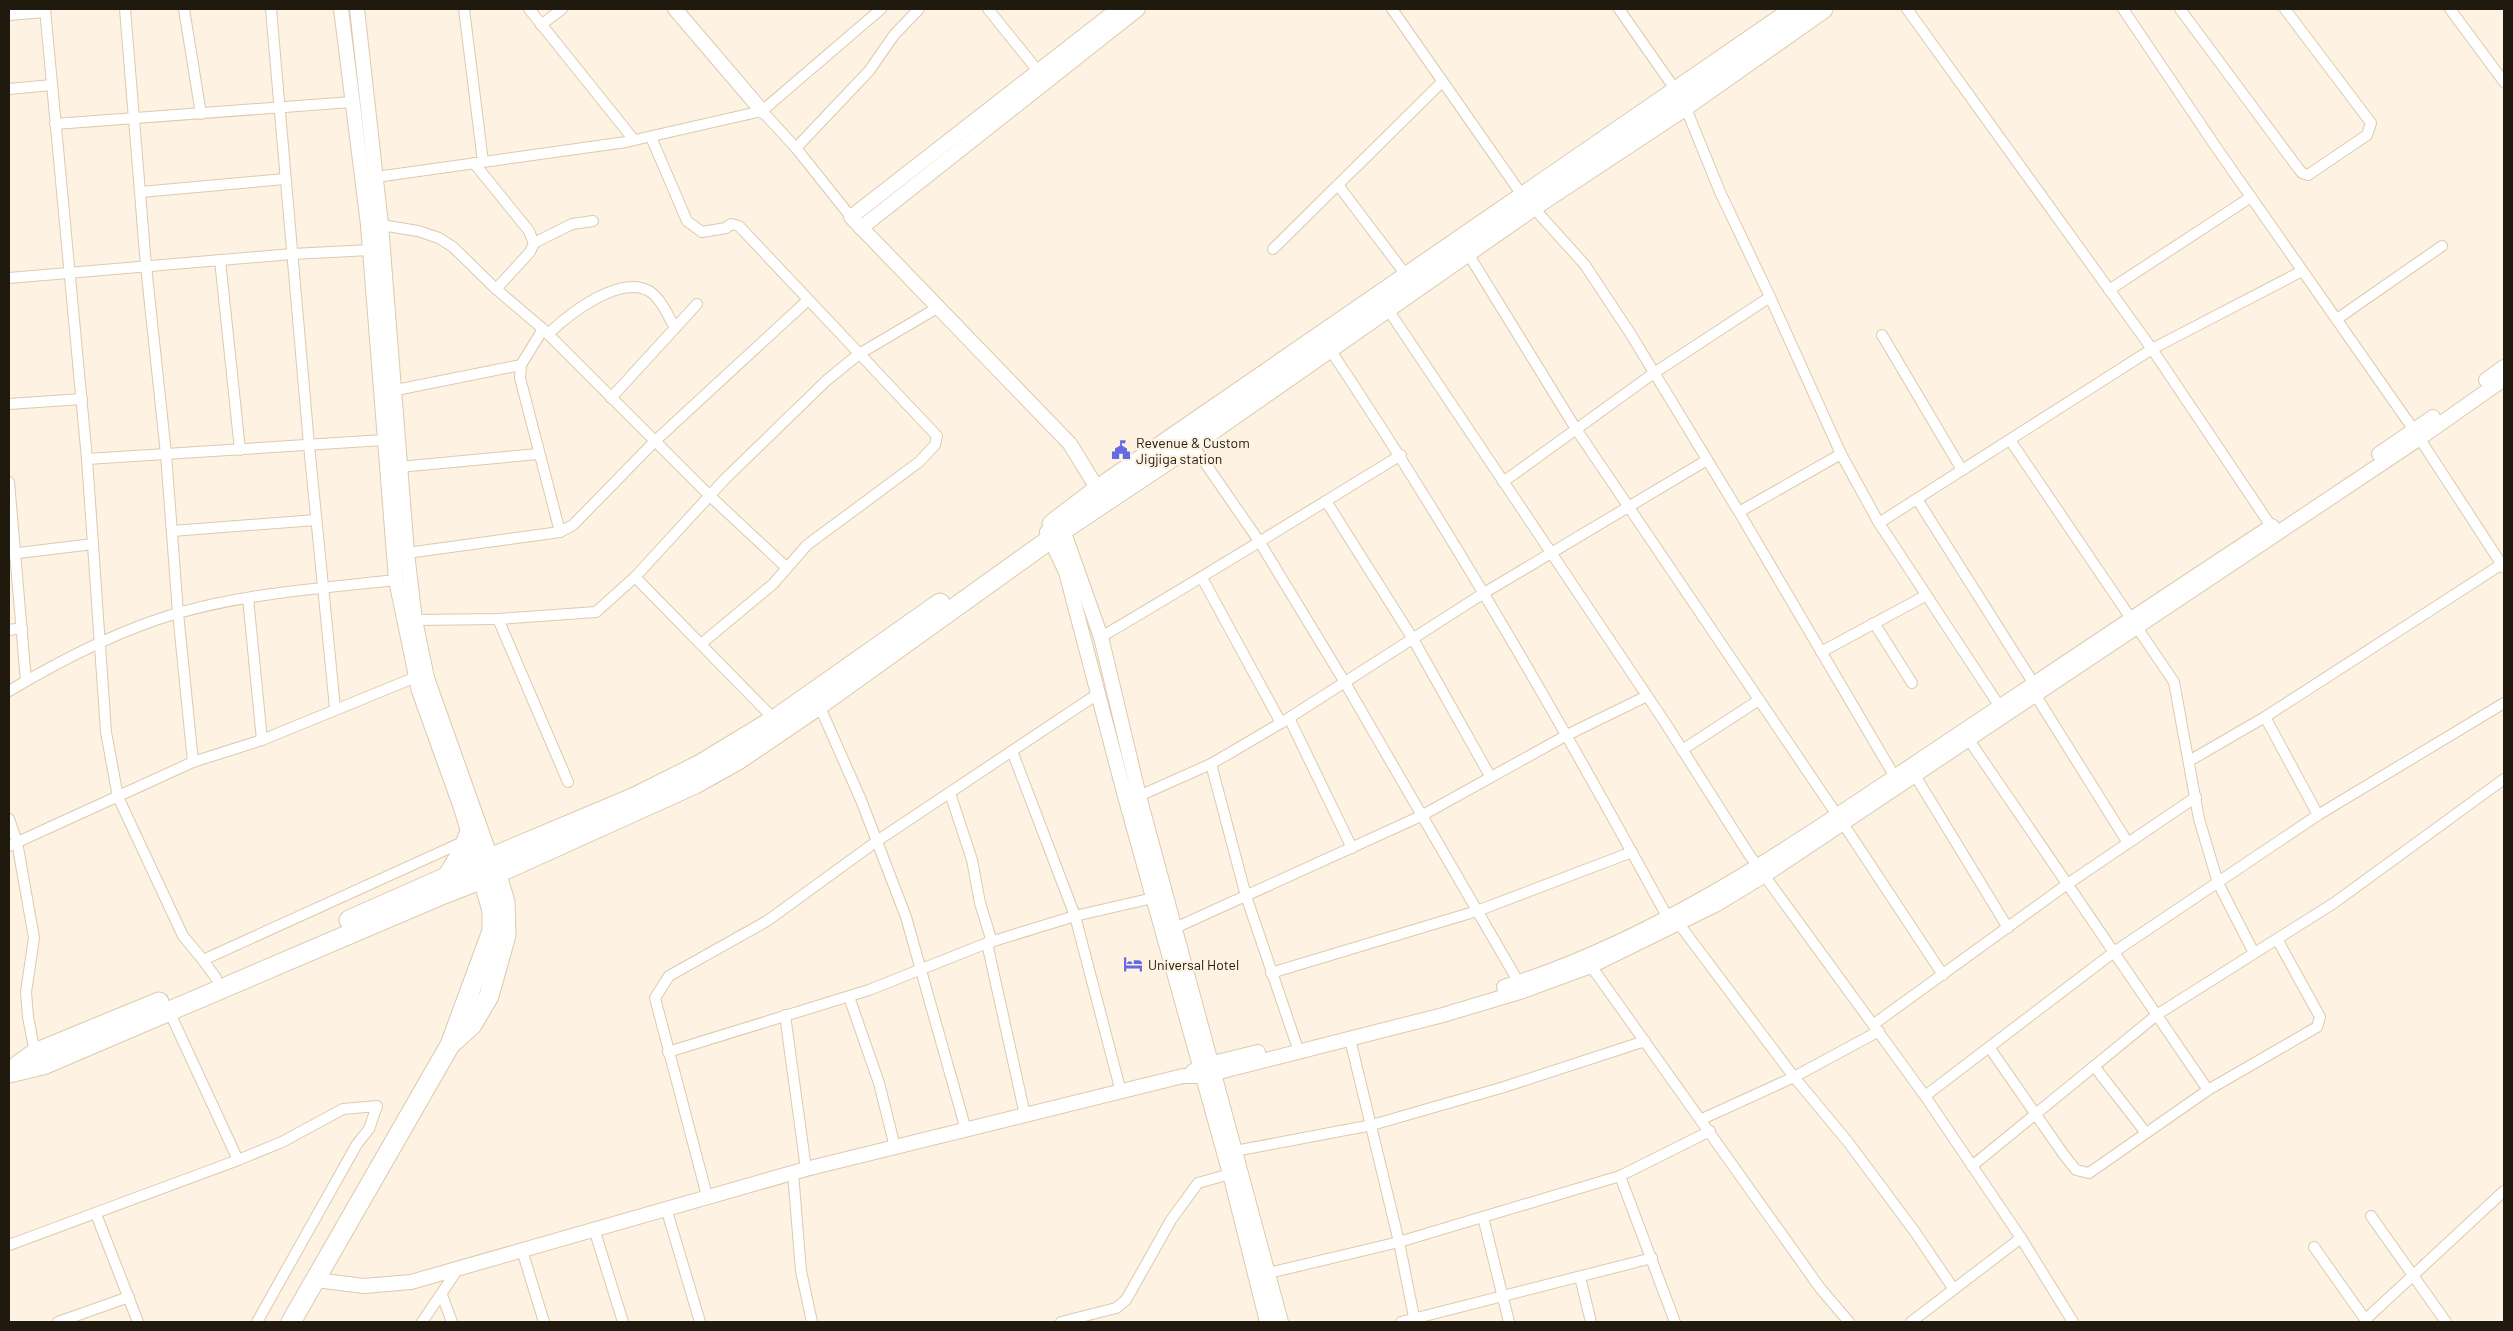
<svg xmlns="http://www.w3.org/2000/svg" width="2513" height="1331" font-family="Barlow,sans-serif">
<rect width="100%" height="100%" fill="#fef3e2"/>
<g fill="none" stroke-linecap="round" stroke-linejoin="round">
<g stroke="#dbcaae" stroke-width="12">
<g id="street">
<path d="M45,9L87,459L106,732L118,797L183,936L203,960L465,841"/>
<path d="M125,9L146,266L166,454L178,613L193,762"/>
<path d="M184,9L201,114"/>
<path d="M271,9L309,445L335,708"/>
<path d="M464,9L483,162"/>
<path d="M529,9L634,140"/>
<path d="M988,9L1038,71"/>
<path d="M1392,9L1522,195L1585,265L1630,333L1739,512L1895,777"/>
<path d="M1619,9L1677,92"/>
<path d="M1907,9L2152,349L2271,526"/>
<path d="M2123,9L2218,150L2416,433L2504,568"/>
<path d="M2180,9L2298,168L2302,173L2308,175L2367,135L2371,123L2285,9"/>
<path d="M2450,9L2504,82"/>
<path d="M9,15L45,12"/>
<path d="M541,25L562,9"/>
<path d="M9,89L52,85"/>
<path d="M1685,106L1720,192L1770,297L1841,454L1879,523L2000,707"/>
<path d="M762,111L796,148"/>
<path d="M55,124L352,102"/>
<path d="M651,137L687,221L702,232L726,228L731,224L739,226L937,436L935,445L919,462L807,545L773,584L701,644"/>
<path d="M474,163L529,231L534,243L530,252L496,289"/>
<path d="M369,178L626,142L762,111L881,9"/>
<path d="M1338,185L1406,275"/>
<path d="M141,192L285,179"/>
<path d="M851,217L796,148L869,71L894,35L919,9"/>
<path d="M381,225L418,231L439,238L453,247L496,289L543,329L710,496L787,568"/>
<path d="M534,243L572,224L593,221"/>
<path d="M1273,249L1442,82"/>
<path d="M1467,252L1576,429L1837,815"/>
<path d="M220,260L240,450"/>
<path d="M9,278L292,254L370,250"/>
<path d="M2109,290L2251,197"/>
<path d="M1387,308L1666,724L1748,853L1925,1096L2021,1238L2073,1322"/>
<path d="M2337,319L2442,246"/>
<path d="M543,329L521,365L520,378L560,532"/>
<path d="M548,334C568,315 619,274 649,291C661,298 668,316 675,328"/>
<path d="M1882,335L1962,470"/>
<path d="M1329,348C1452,532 1562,724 1668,918"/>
<path d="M396,390L521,365"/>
<path d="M611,398L697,304"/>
<path d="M9,404L82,399"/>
<path d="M2010,440L2174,682L2199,819L2218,883L2254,953"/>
<path d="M1192,444L1259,541L1344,681L1522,988"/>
<path d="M87,459L384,440"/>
<path d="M399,467L538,454"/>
<path d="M9,482L26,681"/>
<path d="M1503,482L1654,373L1770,297"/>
<path d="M1917,499L2034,684"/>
<path d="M1326,501L1413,639L1490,776"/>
<path d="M1739,512L1841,454"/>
<path d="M1879,523L2152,349L2302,271"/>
<path d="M172,531L316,520"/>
<path d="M407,553L560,532L573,525L655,441L808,300"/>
<path d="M10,554L93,544"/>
<path d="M635,577L774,719"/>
<path d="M1202,578L1281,723"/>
<path d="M248,598L262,740"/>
<path d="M498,619L568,782"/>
<path d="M415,620L498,619L596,612L635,577L725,479L827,380L859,354L937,308"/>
<path d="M1874,623L1912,683"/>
<path d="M9,630L22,628"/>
<path d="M1101,637C1202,578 1301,516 1401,455"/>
<path d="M1821,652L1925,596"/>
<path d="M9,691C61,660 119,630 178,613C248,593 324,588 396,580"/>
<path d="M2036,696L2128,843"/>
<path d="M819,705L861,800L906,917L966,1130"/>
<path d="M2265,717L2318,815"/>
<path d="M1289,718L1352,848"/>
<path d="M1969,740L2208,1090"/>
<path d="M1682,750L1759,700"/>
<path d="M1012,751L1075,916L1121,1092"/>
<path d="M2189,761L2265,717L2502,564"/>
<path d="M1211,764L1246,896L1296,1043"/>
<path d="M1916,777L2008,928"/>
<path d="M950,793L972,860L980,903L992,942"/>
<path d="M1139,796L1211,764L1281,723L1484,593L1707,460"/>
<path d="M9,819L17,842L34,938L26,992L28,1017L35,1053"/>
<path d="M1844,825L1943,975"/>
<path d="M9,846L193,762L262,740L416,677"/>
<path d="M1679,924L1794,1077L1848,1142L1915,1232L1953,1288"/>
<path d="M1175,928L1421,816L1567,735L1647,696"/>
<path d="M987,943L1025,1115"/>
<path d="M203,960L216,978"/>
<path d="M1591,966L1820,1288L1849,1322"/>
<path d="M1271,973L1477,911L1632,852"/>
<path d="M849,997L879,1083L895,1147"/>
<path d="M169,1011L238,1160"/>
<path d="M785,1015L806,1169"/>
<path d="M1874,1024L2066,885L2196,797"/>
<path d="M1350,1039L1399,1242L1415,1322"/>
<path d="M1989,1047L2064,1155L2076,1170L2089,1173L2208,1090L2317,1027L2320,1017L2277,939"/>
<path d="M668,1052L869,990L987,943L1075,916L1153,898"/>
<path d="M2094,1066L2146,1133"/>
<path d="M1925,1096L2114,952L2318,815L2504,703"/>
<path d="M1702,1119L1794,1077L1879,1031"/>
<path d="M1235,1151L1372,1125L1504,1087L1645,1041"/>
<path d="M1972,1166L2158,1014L2334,903L2504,779"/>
<path d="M793,1173L801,1271L812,1322"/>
<path d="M1620,1176L1675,1322"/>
<path d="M707,1196L655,998L669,976L767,921L877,841L1099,693"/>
<path d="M666,1208L700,1322"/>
<path d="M96,1214L138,1322"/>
<path d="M2371,1216L2446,1322"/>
<path d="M1483,1217L1509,1322"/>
<path d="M594,1229L623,1322"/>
<path d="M9,1245L238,1160L282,1142L343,1109L377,1106L369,1129L357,1144L257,1322"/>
<path d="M2314,1247L2367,1322"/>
<path d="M522,1250L544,1322"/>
<path d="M1269,1273L1399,1242L1620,1176L1710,1131"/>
<path d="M1580,1277L1591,1322"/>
<path d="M442,1295L452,1322"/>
<path d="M2365,1320L2504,1191"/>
<path d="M58,1322L129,1297"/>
<path d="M422,1322L458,1269"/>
<path d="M1061,1322L1116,1308L1126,1300L1171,1220L1198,1183L1230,1174"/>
<path d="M1401,1322L1652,1258"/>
<path d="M1911,1322L2021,1238"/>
</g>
</g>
<g stroke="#dbcaae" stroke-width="16">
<g id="secondary">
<path d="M341,9L368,225L396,580L419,691L460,805L478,863"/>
<path d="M357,9L381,225L407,553L415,620L427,678L491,858"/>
<path d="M675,9L762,111"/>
<path d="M861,228L1138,9"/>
<path d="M2486,380L2504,367"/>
<path d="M2379,454L2433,417"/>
<path d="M1102,496L1070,444L851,217L1118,9"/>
<path d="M1059,524L1063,530L1101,637L1139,796L1281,1322"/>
<path d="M1047,532L1066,572L1126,800L1230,1174L1267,1322"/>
<path d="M1504,987C1654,940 1781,853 1911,766C2031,686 2151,605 2272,526"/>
<path d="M1193,1071L1213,1063L1258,1052"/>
<path d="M316,1280L364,1286L411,1282L806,1169L1183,1076H1203L1443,1015L1523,991L1591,966L1717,904L1765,875L2420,438L2504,379"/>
</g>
</g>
<g stroke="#dbcaae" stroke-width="21">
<g id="highway">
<path d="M1052,524L1098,489L1795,9"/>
<path d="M447,877L461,854L469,834"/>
<path d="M349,920L478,863L635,797L699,765L778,717L940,603"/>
<path d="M451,1044L472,1025L489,996L506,935L505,902L493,862"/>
<path d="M18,1065L35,1053L159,1002"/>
<path d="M9,1073L43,1065L439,896L498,873L695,784L738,760L819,705L1063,530L1192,444L1532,207L1685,106L1823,9"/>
<path d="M291,1322L450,1045L492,931V911L480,868"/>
</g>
</g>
<use href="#street" stroke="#fff" stroke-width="10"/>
<use href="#secondary" stroke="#fff" stroke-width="14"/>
<use href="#highway" stroke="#fff" stroke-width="19"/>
</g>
<defs>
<g id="civic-bare" transform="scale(1.5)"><path d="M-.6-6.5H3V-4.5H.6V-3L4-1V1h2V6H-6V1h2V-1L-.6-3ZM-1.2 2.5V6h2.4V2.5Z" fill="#656be4" stroke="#fef3e2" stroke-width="2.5" paint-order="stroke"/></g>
<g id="hotel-bare" transform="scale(1.5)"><path d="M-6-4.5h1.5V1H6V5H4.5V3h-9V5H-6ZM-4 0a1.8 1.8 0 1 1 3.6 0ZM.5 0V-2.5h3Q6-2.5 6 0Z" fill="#656be4" stroke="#fef3e2" stroke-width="2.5" paint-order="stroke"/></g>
</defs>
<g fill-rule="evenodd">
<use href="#civic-bare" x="1121" y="450"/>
<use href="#hotel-bare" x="1133" y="964"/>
</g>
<g text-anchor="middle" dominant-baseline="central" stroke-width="4.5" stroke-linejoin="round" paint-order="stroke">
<g font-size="14" fill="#1f190e" stroke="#fef3e2" text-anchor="start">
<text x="1136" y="442">Revenue &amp; Custom<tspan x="1136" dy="16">Jigjiga station</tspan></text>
<text x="1148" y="964">Universal Hotel</text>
</g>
</g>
<rect width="2513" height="1331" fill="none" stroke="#1f190e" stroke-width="20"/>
</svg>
